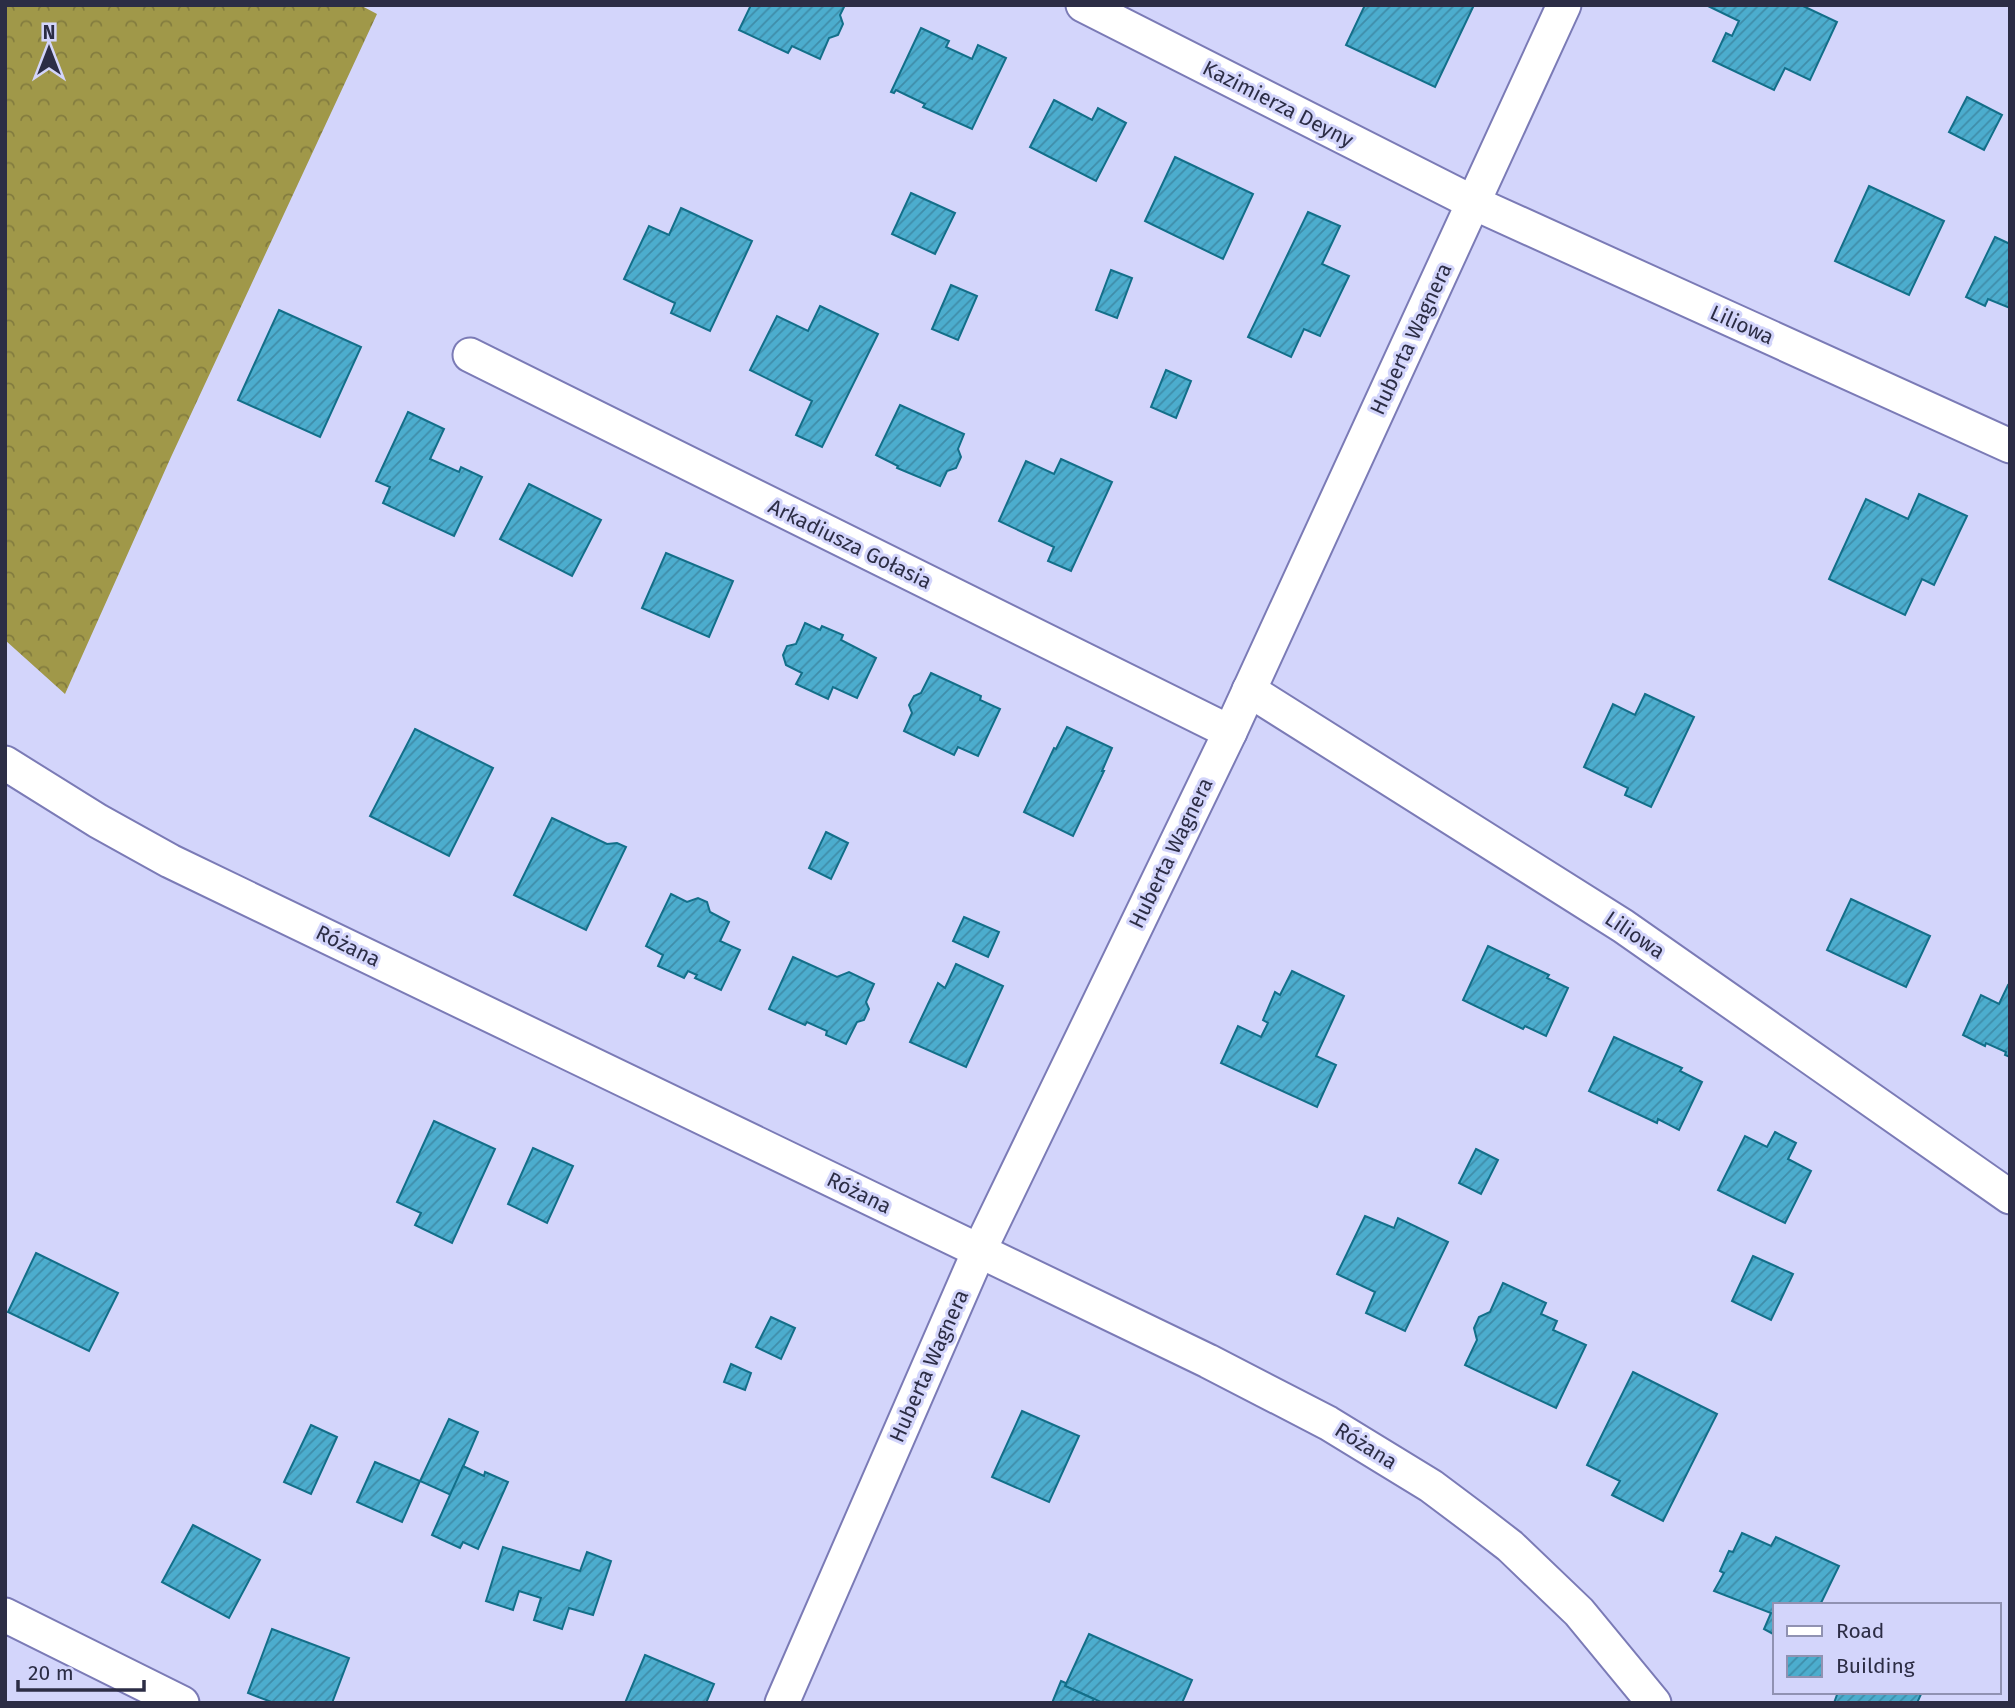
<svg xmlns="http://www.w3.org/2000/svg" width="2015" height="1708" font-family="'Fira Sans',sans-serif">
<defs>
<pattern id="forest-crowns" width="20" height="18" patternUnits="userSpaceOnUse" patternTransform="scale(1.75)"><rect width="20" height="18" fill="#a09849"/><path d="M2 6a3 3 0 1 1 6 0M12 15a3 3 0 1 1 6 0" fill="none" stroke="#837c3f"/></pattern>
<pattern id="building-hatch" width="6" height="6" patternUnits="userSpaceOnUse" patternTransform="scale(1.75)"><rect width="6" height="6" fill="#4cadce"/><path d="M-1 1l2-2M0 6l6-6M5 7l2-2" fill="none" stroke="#3f8da9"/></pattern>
</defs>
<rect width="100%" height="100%" fill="#d3d5fb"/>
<path fill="url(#forest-crowns)" d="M5,5H360L377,14L171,457L65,694L5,640Z"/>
<g fill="url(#building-hatch)" stroke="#136f89" stroke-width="2">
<path d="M751,5H845L840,15L843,24L838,35L829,38L820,59L792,46L788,53L739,30Z"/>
<path d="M1365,5H1474L1435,87L1346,45Z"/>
<path d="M1706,5H1801L1837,22L1810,80L1785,68L1774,90L1713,61L1726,33L1732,36L1739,21Z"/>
<path d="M921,28L949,41L946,47L972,59L978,45L1006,58L972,129L923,107L925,104L896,90L894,93L891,92Z"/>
<path d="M1967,97L2002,115L1984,150L1949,132Z"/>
<path d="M1054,100L1092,120L1098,108L1126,123L1096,181L1030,147Z"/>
<path d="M1175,157L1253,194L1223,259L1145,221Z"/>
<path d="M1869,186L1944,221L1909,295L1835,261Z"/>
<path d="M911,193L955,213L935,254L892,234Z"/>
<path d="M681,208L752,241L710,331L671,313L675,303L624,279L649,226L669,235Z"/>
<path d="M1308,212L1340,226L1322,264L1349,276L1320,336L1304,329L1291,357L1248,337Z"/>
<path d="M1995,237L2010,244V308L1988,299L1985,306L1966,297Z"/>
<path d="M1111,270L1132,278L1117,318L1096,310Z"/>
<path d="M951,285L977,296L958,340L932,329Z"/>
<path d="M820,306L878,334L822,447L796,435L812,401L750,370L777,316L808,331Z"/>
<path d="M279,310L361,347L320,437L238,400Z"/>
<path d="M1166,370L1191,381L1176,418L1151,407Z"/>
<path d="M900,405L964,434L958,449L961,457L956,468L947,471L940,486L897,468L898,466L876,455Z"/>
<path d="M408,412L444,429L430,459L459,472L461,467L482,477L454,536L383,503L390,487L376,481Z"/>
<path d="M1061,459L1112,482L1071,571L1048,561L1054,547L999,521L1026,461L1054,474Z"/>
<path d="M529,484L601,520L572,576L500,539Z"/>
<path d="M1919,494L1967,516L1934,585L1922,579L1905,615L1829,579L1866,499L1908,519Z"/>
<path d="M666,553L733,581L709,637L642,608Z"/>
<path d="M805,623L820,630L822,626L843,635L841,640L876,658L857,698L833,687L828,699L796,684L802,673L786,665L783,655L787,646L796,644Z"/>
<path d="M931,673L981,696L980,700L1000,709L978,756L958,747L954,755L904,731L912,713L909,705L914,696L921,693Z"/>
<path d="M1645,694L1694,717L1651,807L1625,795L1628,788L1584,767L1613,704L1635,715Z"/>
<path d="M1067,727L1112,748L1102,771H1104L1073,836L1024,812L1054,748L1056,749Z"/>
<path d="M415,729L493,768L449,856L370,816Z"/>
<path d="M552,818L607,844L617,843L626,847L586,930L514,895Z"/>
<path d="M826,832L848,843L831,879L809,868Z"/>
<path d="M671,894L687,902L698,898L707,902L710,912L729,922L720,941L740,950L721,990L695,978L697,975L688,971L684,978L658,966L663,955L646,946Z"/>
<path d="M1851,899L1930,936L1906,987L1827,950Z"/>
<path d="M964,917L999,932L988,957L953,941Z"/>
<path d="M1488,946L1549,975L1547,978L1568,988L1546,1036L1525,1026L1523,1029L1463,1000Z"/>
<path d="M793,957L837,977L849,972L874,984L866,1002L869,1009L864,1020L857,1022L846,1044L826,1035L827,1031L807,1022L805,1025L769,1009Z"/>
<path d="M956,964L1003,986L966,1067L910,1042L938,983L945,988Z"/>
<path d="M1292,971L1344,996L1316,1056L1336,1065L1317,1107L1221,1063L1238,1026L1261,1037L1268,1023L1263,1020L1275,992L1280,995Z"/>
<path d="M2008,985L2010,986V1057L2005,1055L2006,1052L1986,1043L1985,1046L1963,1035L1981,995L1999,1004Z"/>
<path d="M1614,1037L1682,1068L1680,1071L1702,1082L1679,1130L1658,1119L1657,1123L1589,1091Z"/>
<path d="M434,1121L495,1149L452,1243L415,1225L421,1213L397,1202Z"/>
<path d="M1775,1132L1796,1143L1788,1159L1811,1171L1785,1223L1718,1190L1745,1136L1767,1147Z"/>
<path d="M533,1148L573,1166L547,1223L508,1204Z"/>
<path d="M1476,1149L1498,1160L1481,1194L1459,1183Z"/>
<path d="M1365,1216L1394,1228L1398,1218L1448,1242L1405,1331L1366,1313L1375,1292L1337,1274Z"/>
<path d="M36,1253L118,1293L89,1351L8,1312Z"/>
<path d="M1753,1256L1793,1274L1771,1320L1732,1301Z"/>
<path d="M1503,1283L1546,1303L1541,1314L1557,1321L1553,1330L1586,1345L1556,1408L1465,1365L1477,1340L1474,1328L1479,1317L1490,1312Z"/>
<path d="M771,1317L795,1328L781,1359L756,1347Z"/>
<path d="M731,1364L751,1373L745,1390L724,1382Z"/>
<path d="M1633,1372L1717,1414L1663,1521L1612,1495L1620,1481L1587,1465Z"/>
<path d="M1022,1411L1079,1436L1049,1502L992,1477Z"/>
<path d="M449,1419L478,1432L451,1495L420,1481Z"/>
<path d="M311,1425L337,1437L311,1494L284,1482Z"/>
<path d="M375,1462L420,1481L402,1522L357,1502Z"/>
<path d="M463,1466L484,1476L485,1472L508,1482L478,1549L463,1542L460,1548L432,1535Z"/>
<path d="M193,1525L260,1560L229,1618L162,1582Z"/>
<path d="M1742,1533L1771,1546L1776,1537L1839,1566L1820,1605H1775V1635L1764,1629L1771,1613L1714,1591L1724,1573L1720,1571L1729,1551L1733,1552Z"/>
<path d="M503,1547L580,1571L587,1552L611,1561L593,1615L569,1608L562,1629L534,1620L541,1598L519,1591L513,1610L486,1601Z"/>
<path d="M272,1629L349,1658L332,1703H274L248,1693Z"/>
<path d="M1089,1634L1192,1680L1182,1703H1103L1065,1686Z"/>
<path d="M645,1655L714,1684L706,1703H625Z"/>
<path d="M1061,1681L1066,1683L1065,1686L1094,1699L1092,1703H1052Z"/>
<path d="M1838,1692H1922L1917,1703H1834Z"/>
</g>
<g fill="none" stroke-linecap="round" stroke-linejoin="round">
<g stroke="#7b7bb6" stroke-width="37">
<g id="minor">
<path d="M1083,5L1474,203L2010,446"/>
<path d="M470,355L1230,732"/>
<path d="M1249,690L1623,926L2010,1197"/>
<path d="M5,763L98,821L170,861L1208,1361L1328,1423L1431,1486L1475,1519L1510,1546L1579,1612L1654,1703"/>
<path d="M5,1615L182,1703"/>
<path d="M782,1703L979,1251L1230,732L1564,5"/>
</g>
</g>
<use href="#minor" stroke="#fff" stroke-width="33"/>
</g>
<g text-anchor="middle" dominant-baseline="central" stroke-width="6" stroke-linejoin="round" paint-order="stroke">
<g font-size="21" fill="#2c2d45" stroke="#d3d5fb">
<text transform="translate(1278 104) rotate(27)">Kazimierza Deyny</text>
<text transform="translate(1742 325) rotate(24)">Liliowa</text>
<text transform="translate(1411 339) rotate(-65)">Huberta Wagnera</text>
<text transform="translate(850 544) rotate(26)">Arkadiusza Gołasia</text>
<text transform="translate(1171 853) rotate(-64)">Huberta Wagnera</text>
<text transform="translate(1635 935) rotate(34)">Liliowa</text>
<text transform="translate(348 946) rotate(26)">Różana</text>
<text transform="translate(859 1193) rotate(26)">Różana</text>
<text transform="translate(929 1366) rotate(-66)">Huberta Wagnera</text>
<text transform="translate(1366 1446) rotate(32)">Różana</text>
</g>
</g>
<rect width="2015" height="1708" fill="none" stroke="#2c2d45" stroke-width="14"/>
<rect x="1773" y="1603" width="228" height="91" fill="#d3d5fb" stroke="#9092b2" stroke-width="2"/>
<rect x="1787" y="1626" width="35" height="10" fill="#ffffff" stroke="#9092b2" stroke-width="2"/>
<text x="1836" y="1638" font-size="21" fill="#2c2d45">Road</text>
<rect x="1787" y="1656" width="35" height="21" fill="url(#building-hatch)" stroke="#9092b2" stroke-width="2"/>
<text x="1836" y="1673" font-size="21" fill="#2c2d45">Building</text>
<g transform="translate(49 49)" stroke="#d3d5fb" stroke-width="5" paint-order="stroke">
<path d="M0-5L12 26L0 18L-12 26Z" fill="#2c2d45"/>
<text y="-10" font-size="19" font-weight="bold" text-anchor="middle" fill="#2c2d45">N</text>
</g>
<path d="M18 1680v10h126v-10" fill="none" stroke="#2c2d45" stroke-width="3.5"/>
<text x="28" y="1680" font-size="21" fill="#2c2d45" stroke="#d3d5fb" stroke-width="5" paint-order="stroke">20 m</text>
</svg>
